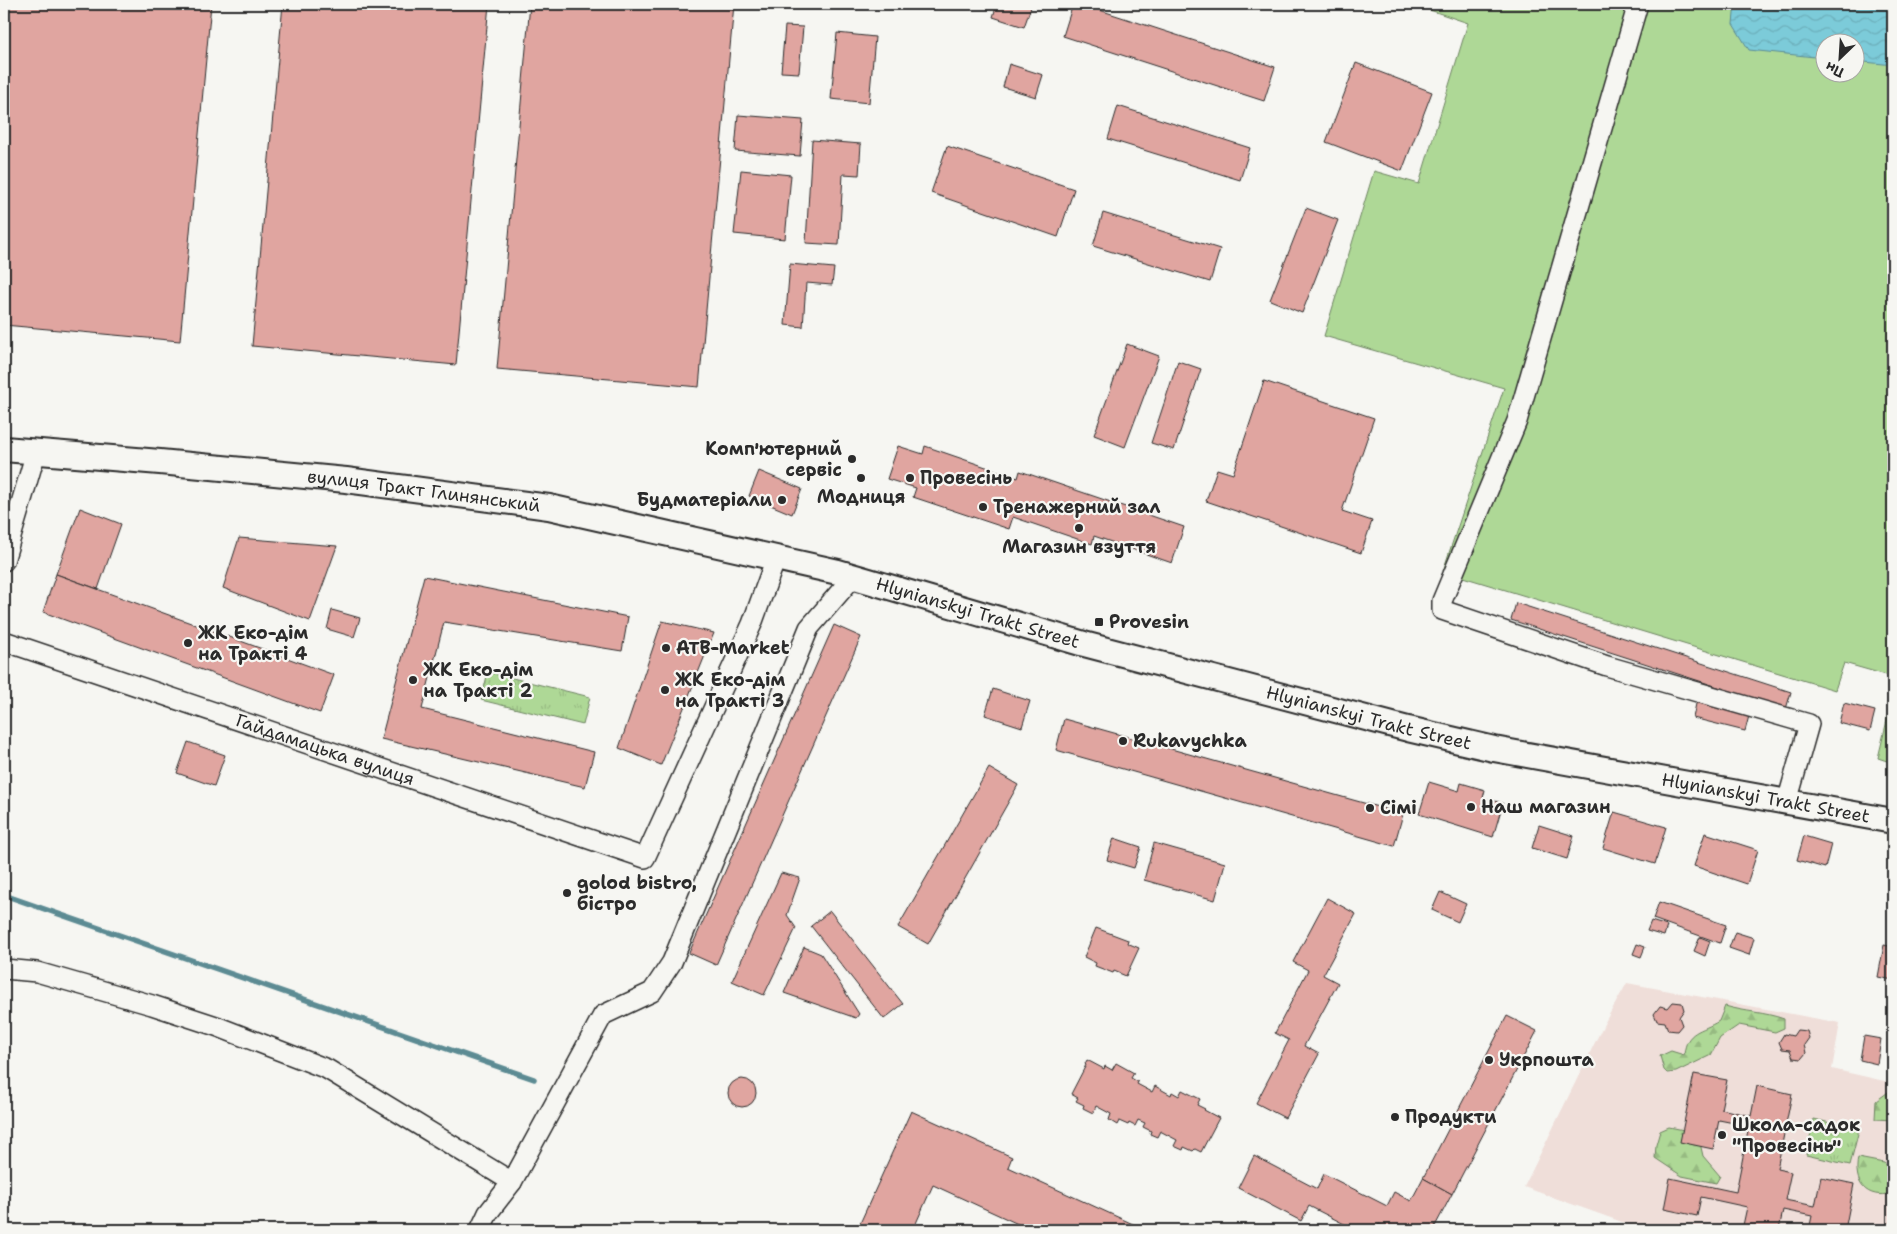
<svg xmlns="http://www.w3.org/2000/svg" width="1897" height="1234" font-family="'Shantell Sans',sans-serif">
<defs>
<pattern id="forest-firs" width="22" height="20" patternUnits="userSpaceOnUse" patternTransform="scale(1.25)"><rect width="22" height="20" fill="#aed896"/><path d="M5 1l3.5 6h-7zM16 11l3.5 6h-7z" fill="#96ba81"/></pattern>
<pattern id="park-tufts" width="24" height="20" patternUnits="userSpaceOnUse" patternTransform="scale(1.25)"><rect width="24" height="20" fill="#aed896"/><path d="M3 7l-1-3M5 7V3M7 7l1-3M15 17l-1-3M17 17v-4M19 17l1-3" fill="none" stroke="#96ba81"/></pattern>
<pattern id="water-waves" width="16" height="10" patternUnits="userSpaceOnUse" patternTransform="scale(1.25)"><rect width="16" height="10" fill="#7ccbd9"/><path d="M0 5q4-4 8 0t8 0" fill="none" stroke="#6baeba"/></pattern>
</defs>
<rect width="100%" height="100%" fill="#f6f6f2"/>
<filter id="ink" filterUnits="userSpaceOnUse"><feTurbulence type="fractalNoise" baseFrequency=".02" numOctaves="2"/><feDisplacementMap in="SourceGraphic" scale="10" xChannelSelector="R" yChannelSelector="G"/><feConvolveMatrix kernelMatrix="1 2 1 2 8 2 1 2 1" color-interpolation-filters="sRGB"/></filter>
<g filter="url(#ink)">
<path fill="#efded9" d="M1627,983L1840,1023L1832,1069L1893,1083V1230H1652L1636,1227L1524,1187L1605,1022Z"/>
<g fill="#aed896" stroke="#6c8260" fill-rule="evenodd">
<path d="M1412,4H1893V677L1844,663L1835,690L1443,571L1504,388L1324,336L1374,171L1419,184L1468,23ZM1824,42H1854V72H1824Z"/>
<path d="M1893,695V763L1878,758Z"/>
</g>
<g fill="url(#forest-firs)" stroke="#6c8260">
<path d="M1725,1006C1745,1012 1765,1012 1784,1019V1028L1775,1032L1739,1025L1720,1038L1711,1055L1676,1072L1667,1073L1664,1070L1660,1056L1671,1051L1684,1055C1686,1030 1701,1032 1719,1021Z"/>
<path d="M1891,1090H1893V1120L1875,1119L1876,1101Z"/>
<path d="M1669,1127L1684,1130L1700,1143L1703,1156L1720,1176L1716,1183L1682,1176L1655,1158L1656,1145L1660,1131Z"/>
<path d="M1858,1158L1884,1163L1893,1170V1193C1866,1200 1853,1183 1858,1158Z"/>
</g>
<g fill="url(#park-tufts)" stroke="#6c8260">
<path d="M488,672L590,697L583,725L481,700Z"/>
<path d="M1814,1119L1859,1130L1850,1165L1806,1155Z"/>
</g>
<path fill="url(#water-waves)" stroke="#5c8b93" d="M1735,4H1893V65L1855,61L1854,42H1824V58L1749,50L1733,24Z"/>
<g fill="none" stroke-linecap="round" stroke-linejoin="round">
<path stroke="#5c8b93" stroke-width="5.5" d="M4,895L534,1079"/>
</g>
<g fill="#e0a5a0" stroke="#2b2b2b">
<path d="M4,4H211L180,341L4,325Z"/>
<path d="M283,4H489L456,365L252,346Z"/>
<path d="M530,4H734L699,387L497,369Z"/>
<path d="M997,4H1032L1024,27L993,17Z"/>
<path d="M1073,4H1081L1275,67L1264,101L1063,36Z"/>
<path d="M785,26L803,27L799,73L781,72Z"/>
<path d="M837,33L875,37L869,103L831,99Z"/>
<path d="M1356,63L1432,92L1402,171L1326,142Z"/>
<path d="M1009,64L1043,75L1036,97L1003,87Z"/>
<path d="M1118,106L1250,148L1240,180L1108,139Z"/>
<path d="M738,115L803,120L800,156L735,151Z"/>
<path d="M812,140L861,144L859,175L843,174L839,245L806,243Z"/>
<path d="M947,146L1074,189L1058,237L931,193Z"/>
<path d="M741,170L791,175L785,239L734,234Z"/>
<path d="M1306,208L1338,220L1302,313L1270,300Z"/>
<path d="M1103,213L1220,249L1210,282L1093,246Z"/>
<path d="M790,264L834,268L832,285L806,283L803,327L785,325Z"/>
<path d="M1127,344L1159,356L1125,447L1094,435Z"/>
<path d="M1178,361L1201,369L1174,450L1151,443Z"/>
<path d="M1264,381L1374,418L1342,511L1372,521L1361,553L1206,501L1217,469L1233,474Z"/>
<path d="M898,446L923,454L925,446L1018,478L1020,471L1184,527L1172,563L1094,536L1092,544L1013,517L1009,529L913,497L916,488L887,479Z"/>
<path d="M759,471L802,489L792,514L749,496Z"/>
<path d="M80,508L121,524L98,589L56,574Z"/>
<path d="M239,538L337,546L310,621L223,588Z"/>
<path d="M56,574L334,675L320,713L43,612Z"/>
<path d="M424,576L628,617L622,651L444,622L422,709L594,752L585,787L381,739Z"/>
<path d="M1516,603L1791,692L1786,709L1511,620Z"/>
<path d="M332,610L360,618L354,637L327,629Z"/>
<path d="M662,621L714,633L661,765L619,748Z"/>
<path d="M834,625L861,637L716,965L689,953Z"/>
<path d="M993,689L1030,701L1022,727L985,715Z"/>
<path d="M1697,699L1750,712L1745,731L1693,718Z"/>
<path d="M1844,703L1875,711L1870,731L1839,723Z"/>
<path d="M1064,719L1403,814L1394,846L1056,750Z"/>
<path d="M188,742L225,755L214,786L177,773Z"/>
<path d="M989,768L1018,785L928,944L898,927Z"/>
<path d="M1429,782L1459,791L1461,783L1485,790L1483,798L1503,803L1493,837L1419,814Z"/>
<path d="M1614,812L1666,827L1655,864L1603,848Z"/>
<path d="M1539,825L1574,836L1567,859L1532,848Z"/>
<path d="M1705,833L1758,850L1747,884L1694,866Z"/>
<path d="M1804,836L1831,844L1825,868L1797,860Z"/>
<path d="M1114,838L1141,847L1134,868L1107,860Z"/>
<path d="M1154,843L1225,863L1215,900L1144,880Z"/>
<path d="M781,873L800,878L787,915L796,928L764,995L732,981Z"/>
<path d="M1440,892L1466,904L1458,922L1432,910Z"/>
<path d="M1327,898L1356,914L1323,975L1338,983L1304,1046L1319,1054L1285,1118L1256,1103L1289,1040L1275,1033L1308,970L1293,962Z"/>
<path d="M1659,902L1726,925L1720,943L1653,919Z"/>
<path d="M830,911L903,1004L884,1019L811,926Z"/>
<path d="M1651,921L1667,926L1664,936L1647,931Z"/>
<path d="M1096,928L1128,940L1127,943L1139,948L1126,976L1114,971L1113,973L1095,966L1096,963L1084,957Z"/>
<path d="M1735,932L1754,938L1749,955L1729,948Z"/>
<path d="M1700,937L1710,941L1705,956L1694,951Z"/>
<path d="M1637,944L1645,947L1641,957L1633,954Z"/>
<path d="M1884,945L1893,947V980L1878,977Z"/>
<path d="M804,947L821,954L859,1014L856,1018L784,993Z"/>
<path d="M1673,1002L1682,1003L1684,1010L1679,1017L1682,1025L1677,1031L1668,1030L1665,1022L1657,1021L1654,1014L1660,1006L1668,1008Z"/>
<path d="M1507,1016L1537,1031L1452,1194L1423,1178Z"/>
<path d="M1797,1030L1807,1031L1809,1038L1804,1045L1806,1053L1801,1059L1793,1058L1790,1050L1782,1049L1779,1042L1784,1034L1793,1036Z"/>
<path d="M1864,1036L1881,1039L1877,1064L1860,1060Z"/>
<path d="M1087,1060L1104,1069L1105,1066L1112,1070L1116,1063L1134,1073L1131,1078L1138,1082L1137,1084L1152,1092L1155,1086L1171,1095L1172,1092L1179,1096L1182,1090L1200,1099L1197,1105L1205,1109L1204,1110L1219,1118L1201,1152L1195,1149L1193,1151L1184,1147L1183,1150L1174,1146L1177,1140L1160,1131L1157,1137L1150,1134L1151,1131L1143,1127L1145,1123L1138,1120L1135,1126L1129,1123L1128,1125L1119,1121L1117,1125L1109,1120L1111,1114L1096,1106L1093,1113L1083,1108L1084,1105L1076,1101L1078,1098L1071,1094L1086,1065L1085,1064Z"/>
<path d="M1694,1074L1727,1080L1721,1109L1751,1116L1757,1086L1792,1094L1777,1169L1791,1172L1785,1200L1815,1206L1821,1177L1854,1184L1845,1230H1809L1812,1216L1783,1210L1779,1230H1742L1747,1207L1701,1197L1697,1216L1664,1209L1670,1178L1736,1192L1749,1126L1719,1120L1713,1149L1680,1142Z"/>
<circle cx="742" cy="1093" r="14"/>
<path d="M911,1111L1012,1157L1008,1167L1146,1230H1031L933,1185L913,1230H857Z"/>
<path d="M1254,1156L1317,1189L1324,1174L1387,1206L1394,1192L1411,1201L1423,1178L1452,1194L1433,1230H1390L1379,1224L1376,1230H1356L1309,1206L1301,1221L1238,1188Z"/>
</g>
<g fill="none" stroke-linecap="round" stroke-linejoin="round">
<g stroke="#2b2b2b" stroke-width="22">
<g id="minor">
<path d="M1638,4L1517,421L1442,601V610L1607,666L1809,724L1787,802"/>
<path d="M4,561L36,452"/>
<path id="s1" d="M4,641L645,858L752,624L776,558"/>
<path d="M4,969L37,972L152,1005L216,1026L327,1069L512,1182"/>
<path d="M480,1230L488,1213L512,1182L603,1015L652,992L672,962L809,628L853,577"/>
</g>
</g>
<g stroke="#2b2b2b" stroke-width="28">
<g id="major">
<path id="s2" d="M4,449L160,462L346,480L549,507L838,572L1084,644L1408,729L1494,749L1893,821"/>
</g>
</g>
<use href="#minor" stroke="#f6f6f2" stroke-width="19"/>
<use href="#major" stroke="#f6f6f2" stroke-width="24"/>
</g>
</g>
<g fill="#2b2b2b" stroke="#f6f6f2" stroke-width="2">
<circle cx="852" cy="459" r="5"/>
<circle cx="861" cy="478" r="5"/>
<circle cx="910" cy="478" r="5"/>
<circle cx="782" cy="500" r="5"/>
<circle cx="983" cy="507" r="5"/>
<circle cx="1079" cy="528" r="5"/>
<rect x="1094" y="617" width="10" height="10" rx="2.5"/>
<circle cx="188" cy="643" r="5"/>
<circle cx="666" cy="648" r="5"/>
<circle cx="413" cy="680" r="5"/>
<circle cx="665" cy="690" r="5"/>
<circle cx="1123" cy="741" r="5"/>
<circle cx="1471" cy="807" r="5"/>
<circle cx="1370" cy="808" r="5"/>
<circle cx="567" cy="893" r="5"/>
<circle cx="1489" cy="1060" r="5"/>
<circle cx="1395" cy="1117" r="5"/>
<circle cx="1722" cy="1135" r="5"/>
</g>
<g text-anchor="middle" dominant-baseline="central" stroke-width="4.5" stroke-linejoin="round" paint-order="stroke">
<g font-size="18" font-weight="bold" fill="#2b2b2b" stroke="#f6f6f2" text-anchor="start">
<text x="842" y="449" text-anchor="end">Комп'ютерний<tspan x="842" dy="21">сервіс</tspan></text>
<text x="920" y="478">Провесінь</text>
<text x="861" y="497" text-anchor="middle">Модниця</text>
<text x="772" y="500" text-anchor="end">Будматеріали</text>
<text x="993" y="507">Тренажерний зал</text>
<text x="1079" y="547" text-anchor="middle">Магазин взуття</text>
<text x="1109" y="622">Provesin</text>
<text x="198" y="633">ЖК Еко-дім<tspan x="198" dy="21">на Тракті 4</tspan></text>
<text x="676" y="648">ATB-Market</text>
<text x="423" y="670">ЖК Еко-дім<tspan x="423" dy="21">на Тракті 2</tspan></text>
<text x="675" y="680">ЖК Еко-дім<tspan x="675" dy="21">на Тракті 3</tspan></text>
<text x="1133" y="741">Rukavychka</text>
<text x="1481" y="807">Наш магазин</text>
<text x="1380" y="808">Сімі</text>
<text x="577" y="883">golod bistro,<tspan x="577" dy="21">бістро</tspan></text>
<text x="1499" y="1060">Укрпошта</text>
<text x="1405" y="1117">Продукти</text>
<text x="1732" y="1125">Школа-садок<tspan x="1732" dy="21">"Провесінь"</tspan></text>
</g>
<g font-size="18" fill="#2b2b2b" stroke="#f6f6f2">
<text stroke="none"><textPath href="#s2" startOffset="422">вулиця Тракт Глинянський</textPath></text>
<text stroke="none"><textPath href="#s2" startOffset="990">Hlynianskyi Trakt Street</textPath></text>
<text stroke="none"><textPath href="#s2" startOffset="1395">Hlynianskyi Trakt Street</textPath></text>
<text stroke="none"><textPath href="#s1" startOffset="339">Гайдамацька вулиця</textPath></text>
<text stroke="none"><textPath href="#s2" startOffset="1800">Hlynianskyi Trakt Street</textPath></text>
</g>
</g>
<rect width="1897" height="1234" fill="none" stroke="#f6f6f2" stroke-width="20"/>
<rect x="10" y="10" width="1877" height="1214" fill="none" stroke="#2b2b2b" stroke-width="2" filter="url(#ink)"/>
<g transform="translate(1840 58) rotate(205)"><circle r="24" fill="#f6f6f2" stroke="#a5a5a2"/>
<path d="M0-4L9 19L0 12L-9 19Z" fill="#2b2b2b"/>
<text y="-8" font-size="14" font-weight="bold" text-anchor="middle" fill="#2b2b2b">Пн</text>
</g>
</svg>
